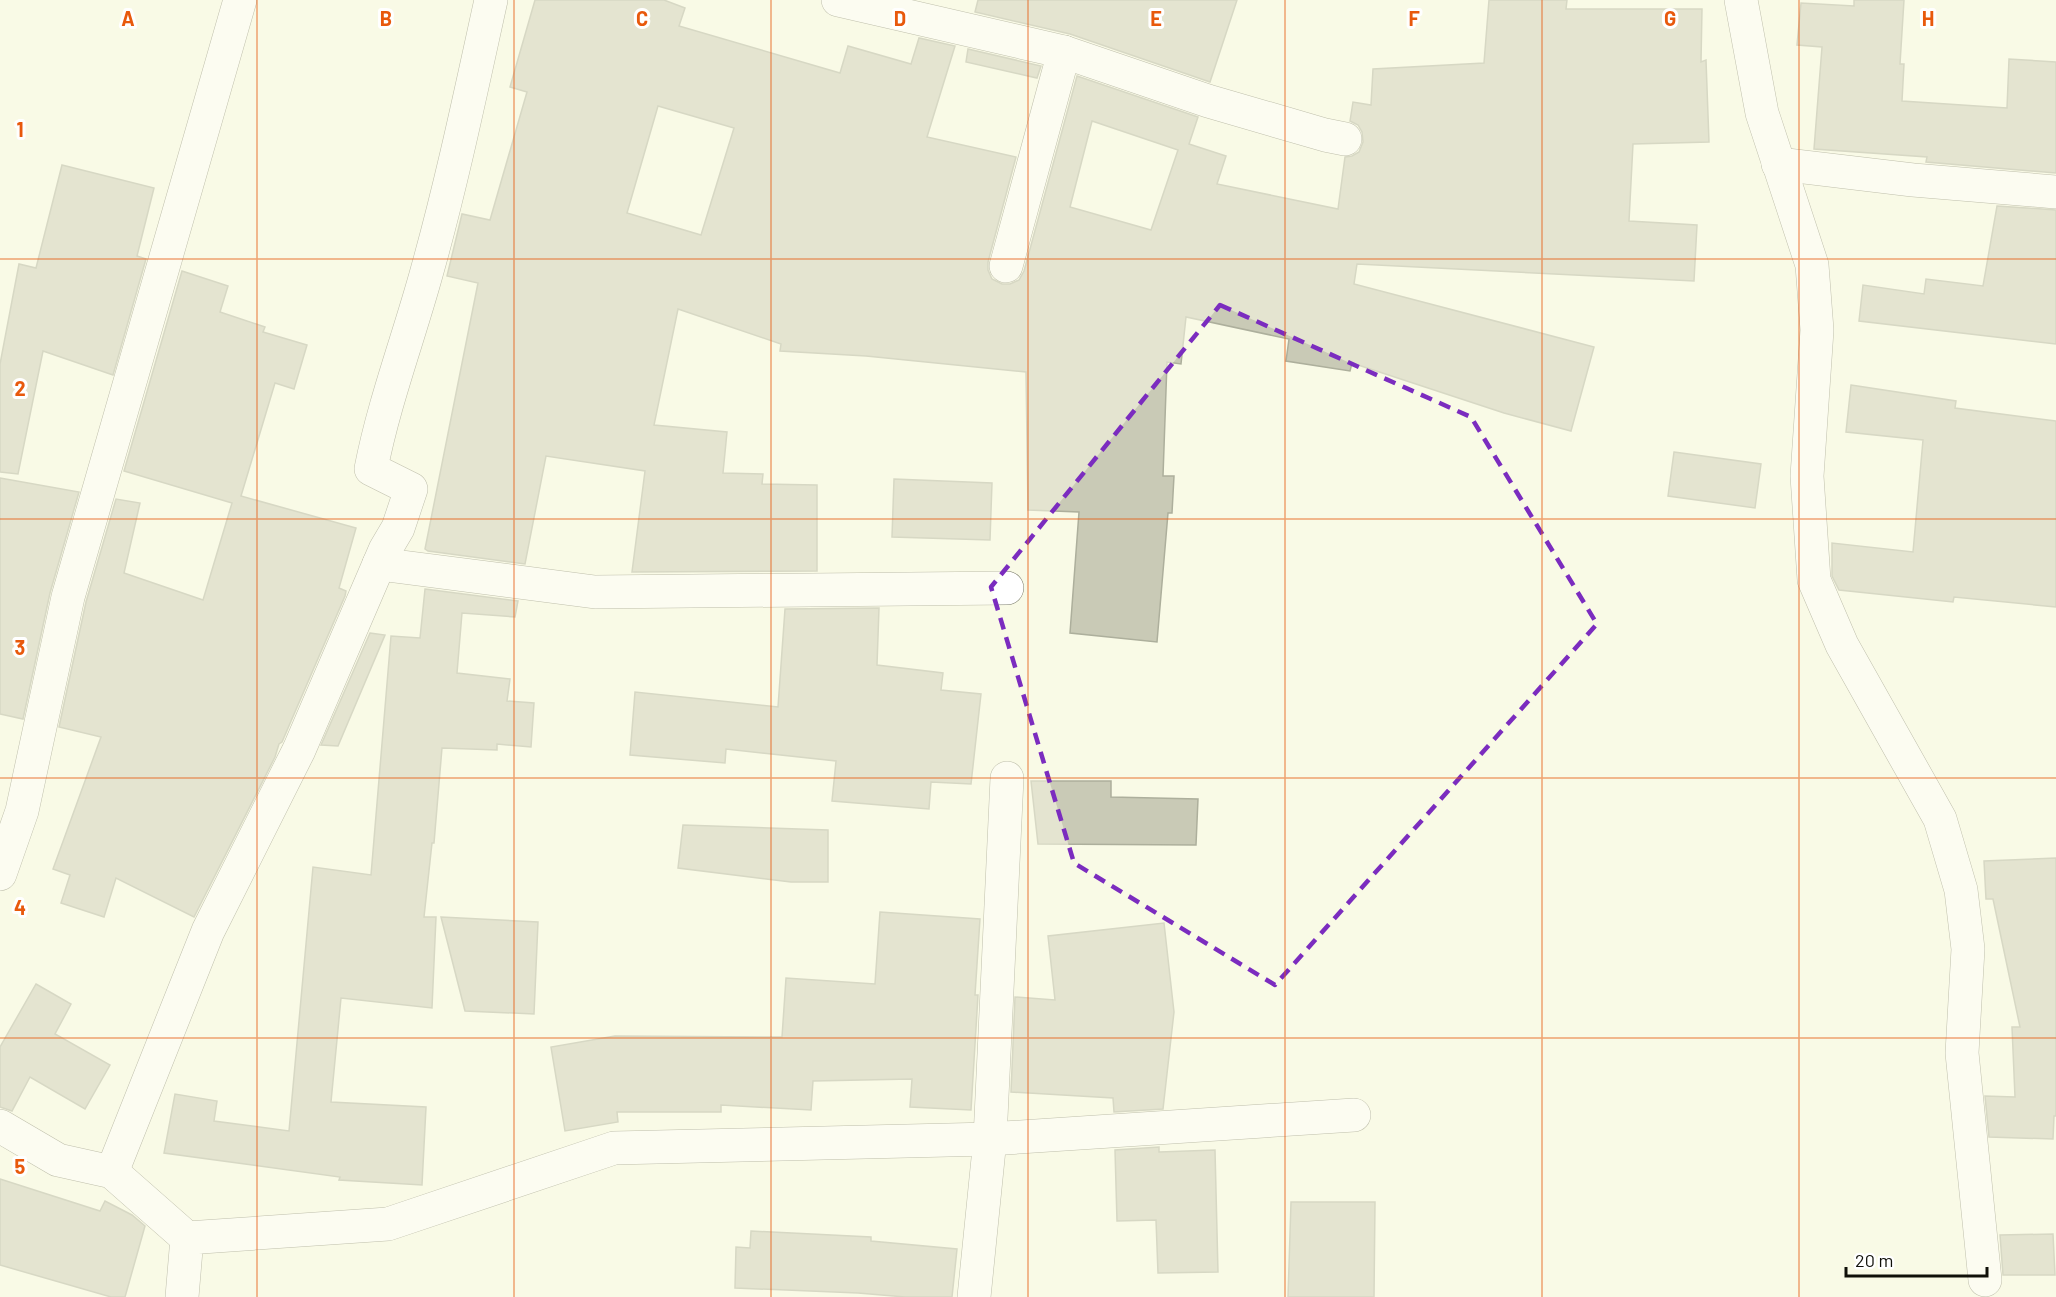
<svg xmlns="http://www.w3.org/2000/svg" width="2056" height="1297" font-family="Barlow,sans-serif">
<rect width="100%" height="100%" fill="#f9fae6"/>
<g fill="#c9cab6" stroke="#adaf9c" stroke-width="1.5" fill-rule="evenodd">
<path d="M535,0H664L685,8L679,26L840,73L848,46L911,64L919,38L955,46L927,137L1016,157L988,262V270L992,279L1002,284H1010L1019,280L1024,271L1077,76L1198,117L1189,144L1226,156L1217,184L1338,209L1345,157L1352,156L1359,152L1363,142L1362,132L1358,125L1350,121L1353,102L1371,105L1373,69L1484,63L1489,0H1567L1566,9H1702L1701,62L1706,60L1709,142L1633,144L1629,221L1697,225L1694,281L1357,264L1354,284L1594,347L1571,431L1504,413L1352,363L1350,371L1286,361L1289,339L1186,317L1181,364L1167,362L1163,476H1174L1172,513H1168L1157,642L1070,633L1079,512L1028,510L1026,372L866,356L780,351L781,344L678,309L654,425L727,432L723,473L763,474L762,484L817,485V571L632,572L645,471L546,456L525,564L428,551L425,549L478,283L447,276L462,214L490,220L527,92L510,87ZM658,106L734,128L701,235L627,213ZM1092,121L1178,150L1151,230L1070,207Z"/>
<path d="M978,0H1237L1210,82L1070,34L975,12Z"/>
<path d="M1854,0H1904L1900,64H1904L1902,101L2007,108L2009,59L2056,62V173L1926,162L1927,157L1814,149L1822,47L1797,45L1801,3L1854,6Z"/>
<path d="M968,49L1041,66L1037,78L966,62Z"/>
<path d="M62,165L154,188L137,256L146,259L113,375L43,351L18,474L0,472V364L19,264L36,268Z"/>
<path d="M1997,206L2056,210V344L1859,321L1863,285L1924,294L1926,279L1983,286Z"/>
<path d="M182,271L228,286L220,312L265,327L263,332L307,345L294,389L275,383L241,496L356,528L339,588L346,591L345,596L282,742L279,744L275,757L194,917L116,878L104,917L61,903L70,875L53,869L101,737L59,727L86,602L116,499L140,503L124,573L203,600L232,503L124,471Z"/>
<path d="M1851,385L1956,401L1955,408L2056,421V607L1954,597L1953,602L1839,590L1832,576V543L1913,552L1923,440L1846,432Z"/>
<path d="M1674,452L1761,464L1755,508L1668,496Z"/>
<path d="M0,478L79,492L50,593L23,719L0,714Z"/>
<path d="M894,479L992,483L990,540L892,537Z"/>
<path d="M425,589L518,601L515,617L462,613L457,673L510,679L507,701L534,703L531,747L497,744V750L442,748L434,843H432L424,917H436L432,1008L341,998L331,1102L426,1107L422,1185L339,1180L340,1177L164,1153L175,1094L217,1101L214,1121L289,1131L313,867L371,875L391,636L420,638Z"/>
<path d="M879,608L877,665L943,673L941,690L981,694L971,784L931,782L929,809L832,801L836,761L726,749L725,763L630,755L635,692L778,707L785,609Z"/>
<path d="M370,633L385,635L338,746L321,745Z"/>
<path d="M1031,781H1111V797L1198,799L1196,845L1038,844Z"/>
<path d="M683,825L828,830V882H791L678,868Z"/>
<path d="M2056,858V1116H2054L2053,1139L1989,1137L1985,1096L2015,1097L2012,1027H2020L1993,899H1986L1984,861Z"/>
<path d="M880,912L980,919L975,995H978L971,1110L910,1107L912,1079L813,1081L811,1110L721,1105V1112H617L618,1122L565,1131L551,1047L615,1036L782,1037L786,978L875,984Z"/>
<path d="M441,917L538,922L534,1014L465,1011Z"/>
<path d="M1164,923L1174,1012L1163,1109L1114,1112L1113,1098L1011,1092L1015,997L1055,1000L1048,936Z"/>
<path d="M36,984L71,1004L55,1034L110,1065L85,1109L30,1077L12,1111L0,1107V1047Z"/>
<path d="M1159,1147V1152L1215,1150L1218,1272L1158,1273L1156,1220L1117,1221L1115,1150Z"/>
<path d="M0,1179L100,1211L105,1201L132,1215L145,1226L125,1297H111L0,1265Z"/>
<path d="M1291,1202H1375L1374,1297H1288Z"/>
<path d="M751,1231L871,1237V1241L957,1249L952,1297H905L858,1293L735,1288L736,1247L750,1248Z"/>
<path d="M2053,1234L2055,1275H2003L2000,1235Z"/>
</g>
<g fill="none" stroke-linecap="round" stroke-linejoin="round">
<g stroke="#787967" stroke-width="34">
<g id="street">
<path d="M838,0L1064,52L1208,101L1325,135L1345,139"/>
<path d="M1741,0L1762,113L1812,265L1817,330L1807,476L1814,580L1842,645L1940,819L1961,890L1968,949L1962,1053L1985,1280"/>
<path d="M1778,164L1913,180L2056,192"/>
<path d="M1006,266L1064,52"/>
<path d="M379,564L595,592L1007,588"/>
<path d="M0,874L22,811L68,597L240,0"/>
<path d="M0,1126L58,1160L112,1172L187,1238"/>
<path d="M112,1172L208,931L299,750L385,550L398,528L411,489L371,469C384,402 409,337 427,271C452,182 471,91 491,0"/>
<path d="M182,1297L187,1238L388,1224L614,1148L990,1139L1354,1115"/>
<path d="M974,1297L990,1139L1007,778"/>
</g>
</g>
<use href="#street" stroke="#fff" stroke-width="33"/>
</g>
<path d="M0 0H2056V1297H0ZM1220,305L1471,417L1597,624L1275,985L1074,863L991,587Z" fill="#f9fae6" fill-opacity=".55" fill-rule="evenodd"/>
<path fill="none" stroke="#7b2cbf" stroke-width="4.5" stroke-dasharray="12 8" stroke-linejoin="round" d="M1220,305L1471,417L1597,624L1275,985L1074,863L991,587Z"/>
<path fill="none" stroke="#e8590c" stroke-width="1.5" stroke-opacity="0.55" d="M257,0V1297M514,0V1297M771,0V1297M1028,0V1297M1285,0V1297M1542,0V1297M1799,0V1297M0,259H2056M0,519H2056M0,778H2056M0,1038H2056"/>
<g font-size="20" text-anchor="middle" font-weight="bold" fill="#e8590c" stroke="#fff" stroke-width="6" stroke-linejoin="round" paint-order="stroke">
<text x="128" y="26">A</text>
<text x="386" y="26">B</text>
<text x="642" y="26">C</text>
<text x="900" y="26">D</text>
<text x="1156" y="26">E</text>
<text x="1414" y="26">F</text>
<text x="1670" y="26">G</text>
<text x="1928" y="26">H</text>
<text x="20" y="137">1</text>
<text x="20" y="396">2</text>
<text x="20" y="655">3</text>
<text x="20" y="915">4</text>
<text x="20" y="1174">5</text>
</g>
<path d="M1846 1267v9h141v-9" fill="none" stroke="#101009" stroke-width="3"/>
<text x="1855" y="1267" font-size="18" fill="#101009" stroke="#ffffff" stroke-width="4.5" paint-order="stroke">20 m</text>
</svg>
